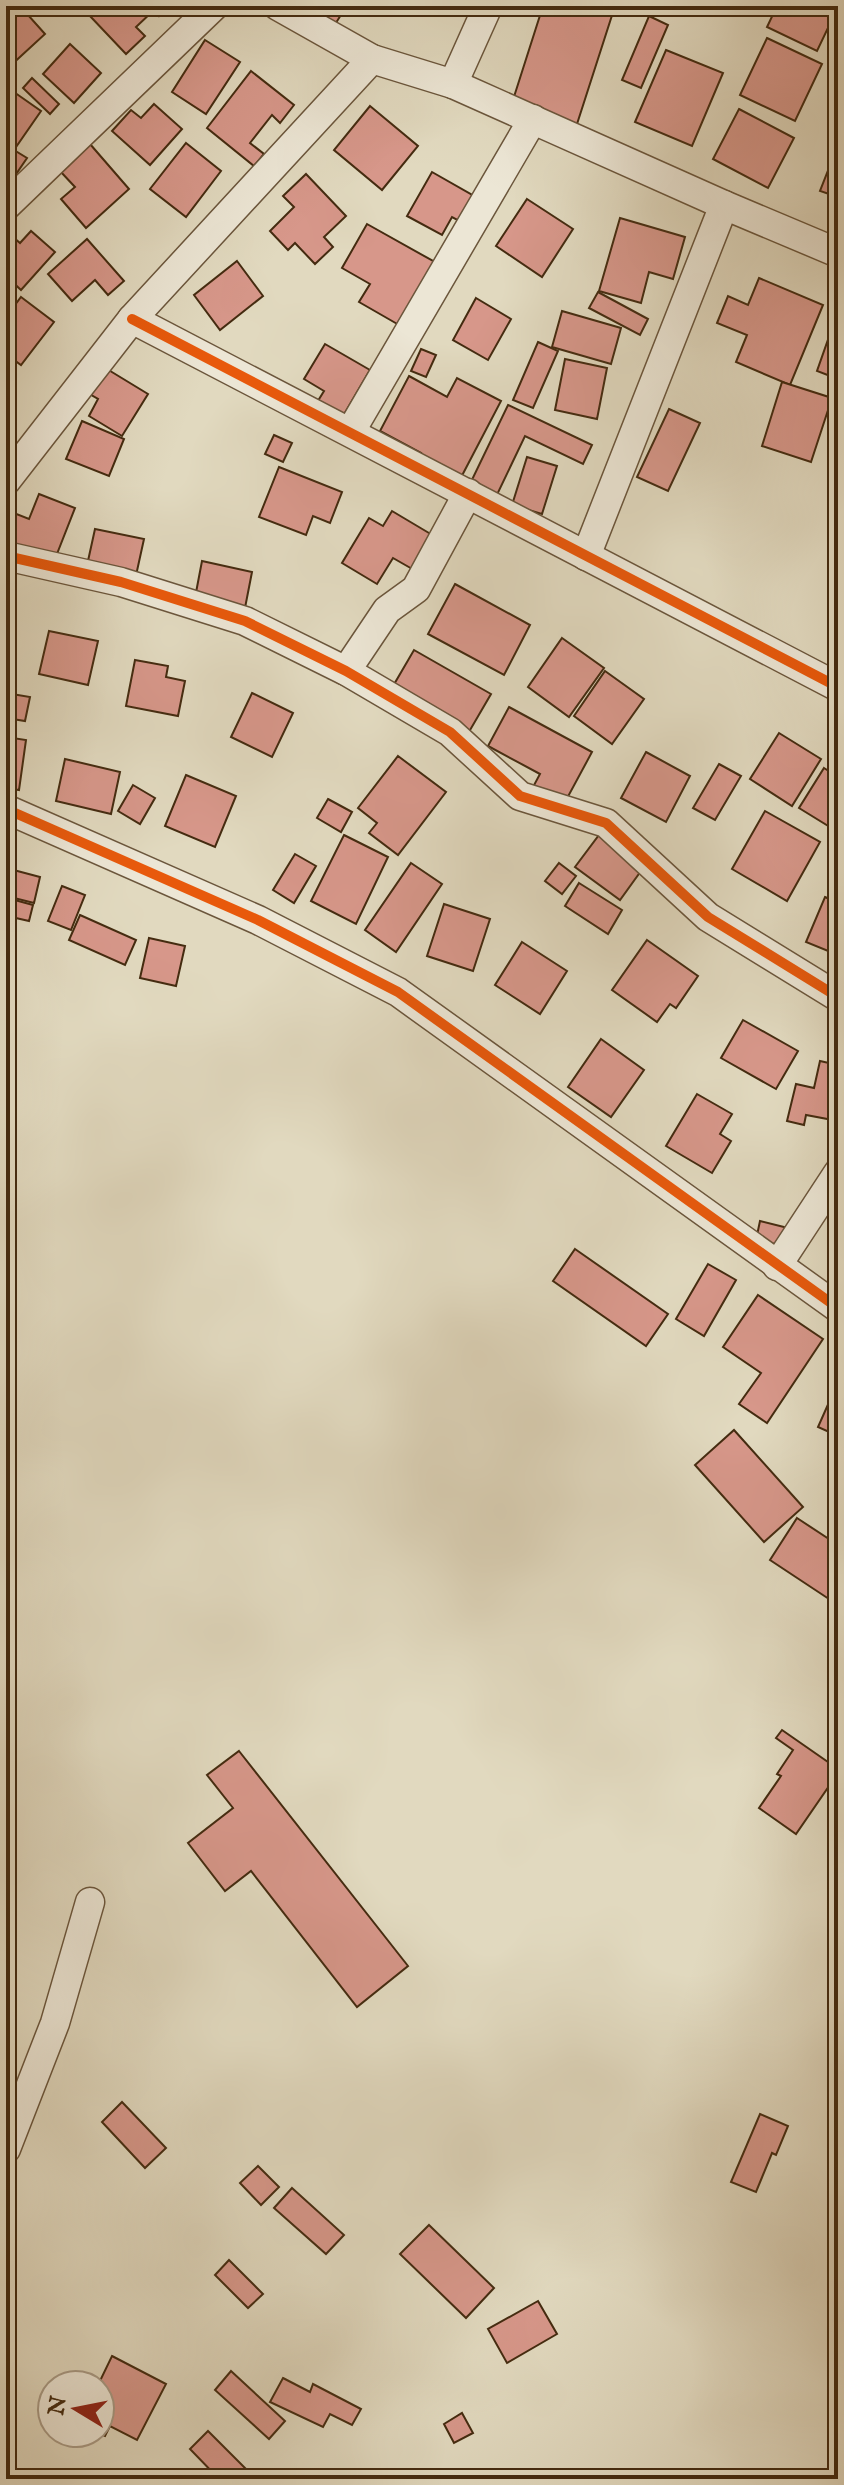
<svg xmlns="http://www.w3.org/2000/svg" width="844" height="2485" font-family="'IM FELL English',serif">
<rect width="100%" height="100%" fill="#e1d9bf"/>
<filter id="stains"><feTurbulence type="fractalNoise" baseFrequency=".0025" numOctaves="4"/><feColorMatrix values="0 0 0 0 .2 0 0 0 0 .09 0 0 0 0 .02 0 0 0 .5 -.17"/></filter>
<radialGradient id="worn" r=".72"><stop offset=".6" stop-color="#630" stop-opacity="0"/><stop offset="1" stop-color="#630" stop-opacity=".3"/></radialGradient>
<g fill="#d7978a" stroke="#442b10" stroke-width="2">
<path d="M6,6H20L45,34L9,67L6,64Z"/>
<path d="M99,6H169L159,16L154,10L136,27L145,36L126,54L89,15Z"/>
<path d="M307,6H344L346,7L334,26L305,9Z"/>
<path d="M543,6H615L577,124L512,103Z"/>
<path d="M777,6H838V7L817,51L767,27Z"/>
<path d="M649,16L668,25L641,88L622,80Z"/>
<path d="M767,38L822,64L795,121L740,95Z"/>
<path d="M205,40L240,62L206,114L172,92Z"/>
<path d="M70,44L101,73L74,103L43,74Z"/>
<path d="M666,50L723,73L692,146L635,122Z"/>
<path d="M251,71L294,105L280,123L272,115L250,143L264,154L254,166L207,128Z"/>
<path d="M32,78L59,104L50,114L23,88Z"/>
<path d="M11,90L41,111L14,150L27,158L10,183L6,180V96Z"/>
<path d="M154,104L182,129L150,165L112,131L131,110L141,118Z"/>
<path d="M370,106L418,146L382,190L334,150Z"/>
<path d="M739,109L794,138L768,188L713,159Z"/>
<path d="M186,143L221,171L186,217L150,189Z"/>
<path d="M90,144L129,189L86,228L61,199L75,187L60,171Z"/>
<path d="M838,145V197L820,191Z"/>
<path d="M432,172L481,200L467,225L452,217L442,235L407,216Z"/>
<path d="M306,174L346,216L324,237L333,247L315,264L295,243L288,250L270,231L294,207L283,196Z"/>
<path d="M527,199L573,229L542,277L496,246Z"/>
<path d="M620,218L685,237L673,279L649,272L641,303L599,291Z"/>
<path d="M367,224L442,266L406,329L359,302L370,284L342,268Z"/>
<path d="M6,231L20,243L31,231L55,252L21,290L6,276Z"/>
<path d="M87,239L124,281L108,295L95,280L72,301L48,274Z"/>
<path d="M237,261L263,296L220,330L194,295Z"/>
<path d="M759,278L823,305L790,385L736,362L747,335L717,323L728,296L748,305Z"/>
<path d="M598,292L648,319L640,335L589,308Z"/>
<path d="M21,297L54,322L21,365L6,354V317Z"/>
<path d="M476,298L511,319L488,360L453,340Z"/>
<path d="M562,311L621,328L611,364L552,347Z"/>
<path d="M837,314H838V379L817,371Z"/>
<path d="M538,342L558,351L533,408L513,400Z"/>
<path d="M325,344L370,370L342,418L316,404L324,391L304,379Z"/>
<path d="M421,349L436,355L426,377L411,371Z"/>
<path d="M565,359L607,368L597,419L555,410Z"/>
<path d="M102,366L148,394L122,436L89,416L98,399L86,392Z"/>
<path d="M409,376L447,397L457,378L501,401L456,487L415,464L421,453L380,431Z"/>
<path d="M782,382L832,398L811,462L762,446Z"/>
<path d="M508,405L592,445L583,464L525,436L494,501L468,488Z"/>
<path d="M669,409L700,423L668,491L637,477Z"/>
<path d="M82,421L124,439L109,476L66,459Z"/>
<path d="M274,435L292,443L283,462L265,454Z"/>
<path d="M527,457L557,466L542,514L512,505Z"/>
<path d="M279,467L342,492L330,523L313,516L306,535L259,517Z"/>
<path d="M39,494L75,508L53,564L6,545V533L14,513L29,519Z"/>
<path d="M392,511L434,536L414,570L393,558L377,584L342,563L369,518L383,526Z"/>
<path d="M95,529L144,539L135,580L86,570Z"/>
<path d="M202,561L252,572L244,613L194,603Z"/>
<path d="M455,584L530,625L504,675L428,634Z"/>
<path d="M49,631L98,641L88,685L39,674Z"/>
<path d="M562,638L604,668L569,717L528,687Z"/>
<path d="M414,650L491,694L466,737L389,693Z"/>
<path d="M135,660L168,666L166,677L185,681L178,716L126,706Z"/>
<path d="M605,671L644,699L612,744L574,716Z"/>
<path d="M6,693L30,697L25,721L6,718Z"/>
<path d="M252,693L293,713L272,757L231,737Z"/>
<path d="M509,707L592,752L564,804L533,787L540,774L488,746Z"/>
<path d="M779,733L821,759L792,806L750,779Z"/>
<path d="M6,737L26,740L19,790L6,788Z"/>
<path d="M646,752L690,776L666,822L621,798Z"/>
<path d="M398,756L446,792L398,855L369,833L377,823L358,808Z"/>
<path d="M65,759L120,772L111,814L56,801Z"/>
<path d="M719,764L741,776L715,820L693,808Z"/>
<path d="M824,768L838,777V832L799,808Z"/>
<path d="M186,775L236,796L215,847L165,826Z"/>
<path d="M133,785L155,798L140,824L118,811Z"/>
<path d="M328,799L352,812L341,832L317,818Z"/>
<path d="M765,811L820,842L787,901L732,869Z"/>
<path d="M602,831L646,864L620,900L575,867Z"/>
<path d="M344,835L388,857L356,924L311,901Z"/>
<path d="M295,854L316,866L294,903L273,890Z"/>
<path d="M411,863L442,884L396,952L365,930Z"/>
<path d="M559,863L576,876L562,894L545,881Z"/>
<path d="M6,868L40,877L34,903L6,896Z"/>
<path d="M579,883L622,910L608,934L565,906Z"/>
<path d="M62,886L85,895L71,930L48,921Z"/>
<path d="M825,897L838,903V955L806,942Z"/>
<path d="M11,899L33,905L29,921L7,916Z"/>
<path d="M444,904L490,919L473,971L427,956Z"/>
<path d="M80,915L136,940L125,965L69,940Z"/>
<path d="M149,938L185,946L176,986L140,978Z"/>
<path d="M647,940L698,976L676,1008L670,1004L657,1022L612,990Z"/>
<path d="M522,942L567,971L540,1014L495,985Z"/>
<path d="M743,1020L798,1051L776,1089L721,1058Z"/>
<path d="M601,1039L644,1070L611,1117L568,1087Z"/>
<path d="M820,1061L838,1065V1121L806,1115L804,1125L787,1121L796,1084L814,1088Z"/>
<path d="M697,1094L732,1114L720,1134L731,1141L712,1173L666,1146Z"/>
<path d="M760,1221L788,1228L784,1246L756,1240Z"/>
<path d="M575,1249L668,1314L646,1346L553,1281Z"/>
<path d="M708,1264L736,1280L704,1336L676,1319Z"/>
<path d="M758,1295L823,1339L767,1423L739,1404L761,1373L723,1347Z"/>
<path d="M838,1382V1436L818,1427Z"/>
<path d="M734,1430L803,1507L764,1542L695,1465Z"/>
<path d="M797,1518L838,1545V1605L770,1560Z"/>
<path d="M782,1730L838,1769V1773L796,1834L759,1808L781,1776L777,1774L793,1750L776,1738Z"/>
<path d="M239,1751L408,1966L357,2007L251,1871L225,1891L188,1843L233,1808L207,1775Z"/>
<path d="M122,2102L166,2148L145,2168L102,2122Z"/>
<path d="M760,2114L788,2126L776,2155L772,2153L756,2192L731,2182Z"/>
<path d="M258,2166L279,2187L261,2205L240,2183Z"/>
<path d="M292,2188L344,2235L326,2254L274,2208Z"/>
<path d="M429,2225L494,2288L466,2318L400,2254Z"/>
<path d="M229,2260L263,2294L248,2308L215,2275Z"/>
<path d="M538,2301L557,2334L507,2363L488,2329Z"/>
<path d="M112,2356L166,2384L137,2440L110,2426L105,2436L98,2433L100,2385H98Z"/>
<path d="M231,2371L285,2421L269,2439L215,2390Z"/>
<path d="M283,2378L310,2392L313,2384L361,2409L352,2425L330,2414L323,2427L270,2402Z"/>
<path d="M462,2413L473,2433L454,2443L444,2424Z"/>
<path d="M208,2431L247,2470L238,2479H219L190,2449Z"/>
</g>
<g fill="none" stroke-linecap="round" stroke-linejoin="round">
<g stroke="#6b563c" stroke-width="31">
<g id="minor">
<path d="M278,6L372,59L453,84L488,6"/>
<path d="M453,84L724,205L838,253"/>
<path d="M6,206L214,6"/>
<path d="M132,319L838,687"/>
<path d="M351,431L533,119"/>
<path d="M6,481L132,319L372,59"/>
<path d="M6,556L121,582L245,621L346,671L450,732L520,796L606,823L708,917L838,997"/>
<path d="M586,556L724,205"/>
<path d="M346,671L387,610L416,589L468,493"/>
<path d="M6,809L258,920L398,992L838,1308"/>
<path d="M777,1266L838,1173"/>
<path d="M6,2149L55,2023L90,1902"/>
</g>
</g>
<use href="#minor" stroke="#ece6d5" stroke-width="28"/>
<g stroke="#ece6d5" stroke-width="15">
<g id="cycleway">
<path d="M132,319L838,687"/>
<path d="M6,556L121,582L245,621L346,671L450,732L520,796L606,823L708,917L838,997"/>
<path d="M6,809L258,920L398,992L838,1308"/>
</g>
</g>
<use href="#cycleway" stroke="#e8590c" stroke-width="10"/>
</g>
<rect width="844" height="2485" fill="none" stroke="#e1d9bf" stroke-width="32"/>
<rect x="8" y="8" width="828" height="2469" fill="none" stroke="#442b10" stroke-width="4"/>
<rect x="16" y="16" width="812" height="2453" fill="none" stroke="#442b10" stroke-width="2"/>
<g transform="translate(76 2409) rotate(280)"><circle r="38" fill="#ece6d5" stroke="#a99b86" stroke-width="2"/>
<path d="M0-6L14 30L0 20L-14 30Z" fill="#8f2418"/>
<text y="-12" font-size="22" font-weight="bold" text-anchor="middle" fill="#442b10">N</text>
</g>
<rect width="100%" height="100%" filter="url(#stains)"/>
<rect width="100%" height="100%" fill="url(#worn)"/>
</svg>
